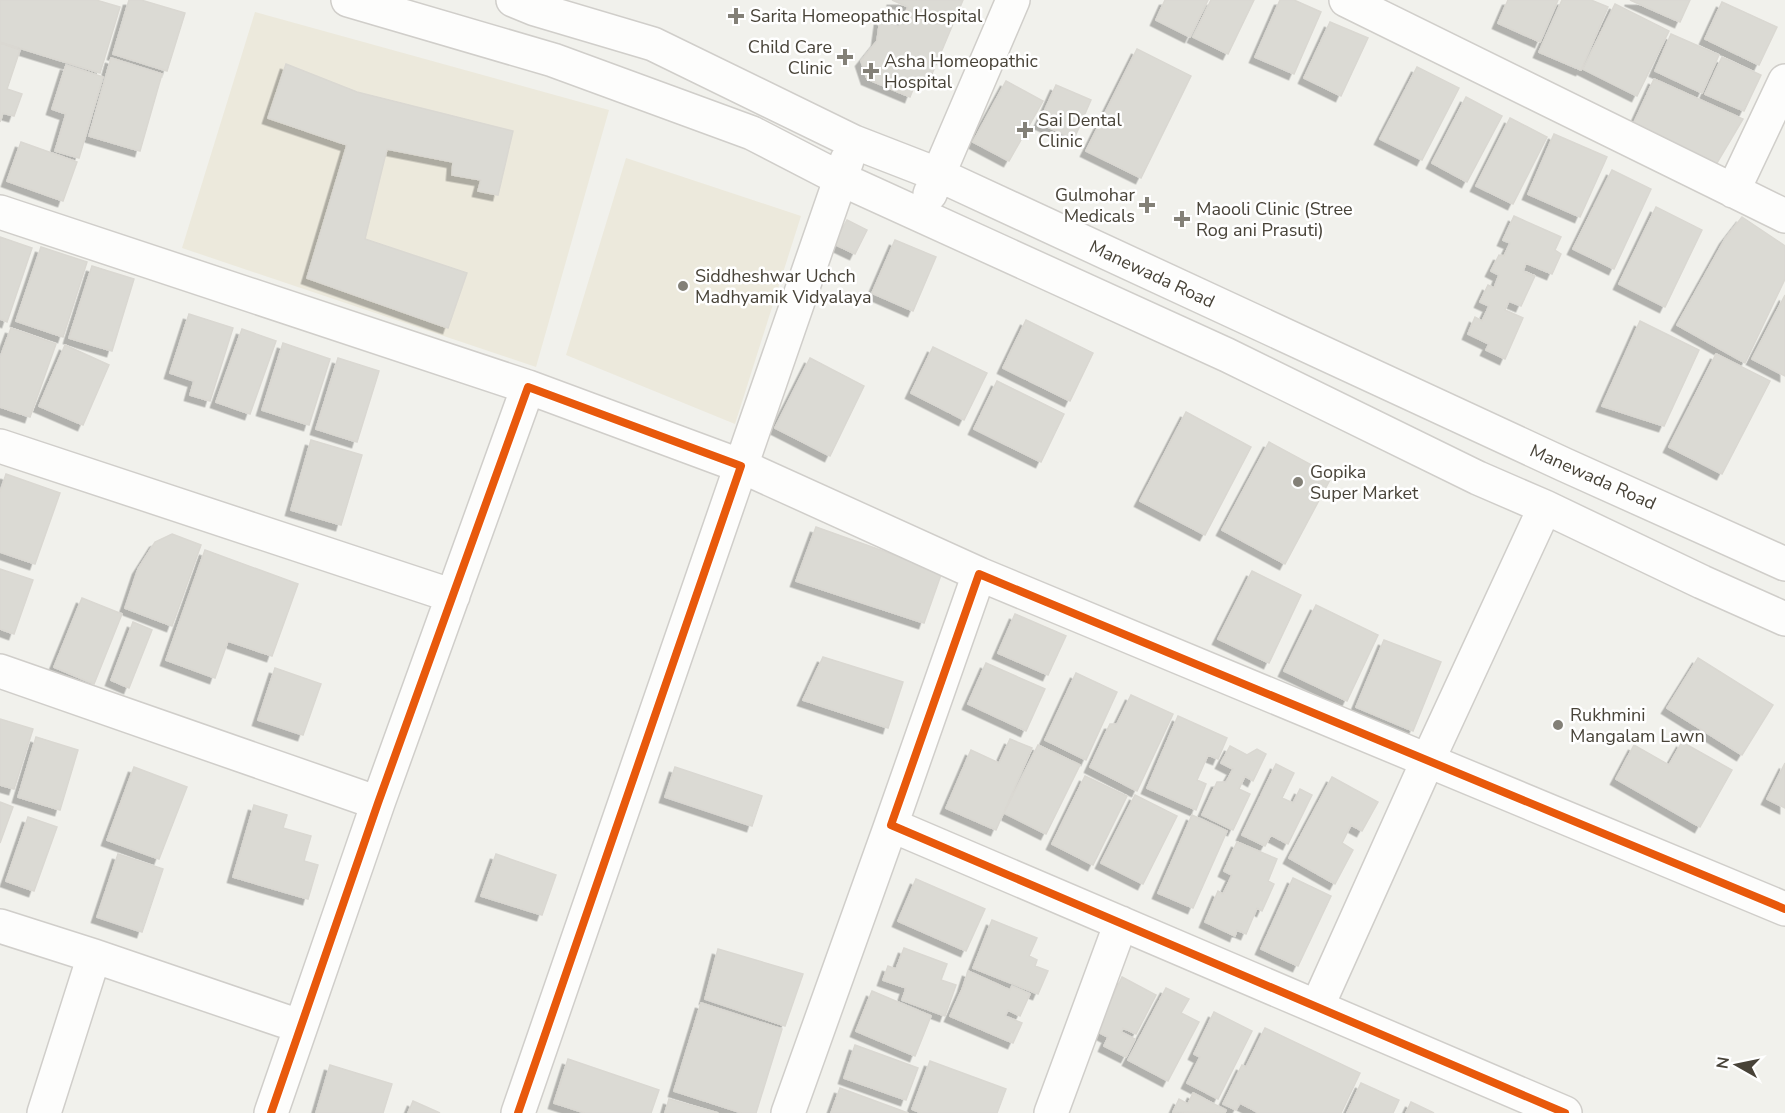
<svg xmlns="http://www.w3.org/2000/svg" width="1785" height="1113" viewBox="0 0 1785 1113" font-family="'Nunito Sans',sans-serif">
  <defs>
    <filter id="shadow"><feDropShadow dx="-5.5" dy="5.5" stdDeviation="0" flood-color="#0004"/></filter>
  </defs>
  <rect width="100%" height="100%" fill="#f1f1ec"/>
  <path fill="#ece9dc" d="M255,12L609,110L536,367L182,248Z
    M626,158L801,216L735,424L566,355Z"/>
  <path fill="#dbdad4" stroke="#dad8d2" stroke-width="1.5" filter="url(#shadow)" d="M0,0H96L120,7L100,73L0,42Z
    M129,0H141L185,13L167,71L113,54Z
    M892,0H963L929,81L918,77L910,97L867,79L861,61L877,41L880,19L899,27L908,7Z
    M1165,0H1208L1190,37L1156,20Z
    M1211,0H1254L1228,54L1193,37Z
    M1280,0H1294L1321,12L1294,74L1255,57Z
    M1508,0H1558L1540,42L1498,23Z
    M1562,0H1591L1608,7L1581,70L1539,52Z
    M1630,0H1690L1680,22Z
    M1722,2L1777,27L1759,65L1705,39Z
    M1615,4L1669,31L1637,96L1583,69Z
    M1330,22L1368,38L1341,96L1304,78Z
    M1671,34L1719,55L1702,93L1655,71Z
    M0,43L20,50L7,89L22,94L14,116L3,113L0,122Z
    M1137,49L1191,76L1141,178L1086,151Z
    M1722,57L1761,75L1744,111L1705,94Z
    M111,58L162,74L140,151L89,136Z
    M286,64L357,92L513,131L498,195L478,191L481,180L452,175L453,162L387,149L365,239L467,273L448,328L307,278L347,145L268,118Z
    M66,65L103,77L79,158L55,151L66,114L52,109Z
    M1417,67L1459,88L1422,160L1380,139Z
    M1654,79L1743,119L1714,168L1632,127Z
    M1006,81L1043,101L1009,161L973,142Z
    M1056,85L1091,100L1074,139L1039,123Z
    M1466,97L1502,116L1467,182L1432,163Z
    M1510,118L1547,137L1513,204L1476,186Z
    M1554,134L1607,157L1580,217L1528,194Z
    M21,142L77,162L63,201L7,181Z
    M1612,170L1651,189L1614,269L1573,249Z
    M1656,207L1702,230L1665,307L1619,284Z
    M1514,216L1561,237L1555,250L1561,254L1552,274L1526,263L1523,271L1535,276L1521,306L1509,301L1505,310L1523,318L1505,359L1486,350L1489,344L1468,334L1475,317L1482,321L1489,306L1480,302L1488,285L1494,288L1499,275L1491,271L1499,255L1504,256L1510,243L1503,240Z
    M1742,217L1785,246V279L1745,363L1677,325L1725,239Z
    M847,220L867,230L855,254L834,244Z
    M0,237L32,248L7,322L0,319Z
    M895,240L936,257L913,311L872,293Z
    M41,247L87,262L63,337L16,321Z
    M92,266L134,279L112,351L69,338Z
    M1785,295V376L1752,359Z
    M189,314L233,328L210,401L190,395L194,381L170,373Z
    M1026,320L1093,353L1070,401L1003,368Z
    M1640,321L1699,350L1664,426L1602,406Z
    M11,328L56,344L30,417L0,407V358Z
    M242,329L276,341L250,414L216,402Z
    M283,343L330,359L309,425L262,410Z
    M65,345L109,365L83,425L39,406Z
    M933,347L987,373L964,420L911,393Z
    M1716,354L1770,381L1722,474L1669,447Z
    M338,358L379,371L357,442L316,429Z
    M810,358L864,386L830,456L775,428Z
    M997,381L1064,414L1041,462L974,429Z
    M1186,412L1251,447L1205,535L1140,501Z
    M311,440L362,455L341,525L291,510Z
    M1269,442L1332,476L1285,564L1222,530Z
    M6,474L60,493L35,564L0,552V492Z
    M816,527L942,572L924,623L796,581Z
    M172,534L201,545L172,626L125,608L138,569L155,542Z
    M205,550L298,584L272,656L228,641L215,678L166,660Z
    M0,569L33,580L14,634L0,629Z
    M1252,571L1301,595L1269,663L1218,639Z
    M82,598L122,614L94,684L54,667Z
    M1316,605L1378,635L1347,701L1284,671Z
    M1015,614L1066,636L1048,675L998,653Z
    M133,622L152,630L129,688L111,680Z
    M1384,640L1441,662L1413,731L1356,707Z
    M823,657L903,682L888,728L803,700Z
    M1698,658L1773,705L1742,755L1667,708Z
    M986,663L1045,689L1026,731L968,704Z
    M275,668L321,684L303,735L258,720Z
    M1076,673L1117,692L1086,760L1045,740Z
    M1131,695L1173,714L1137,791L1090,767L1110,724H1117Z
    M1178,716L1227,738L1218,759L1208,755L1197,780L1206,784L1196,810L1147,788Z
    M0,719L33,729L14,789L0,785Z
    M36,737L78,750L60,810L18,797Z
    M1010,739L1032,748L996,830L946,808L971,750L999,763Z
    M1682,742L1732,770L1700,827L1616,779L1634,745L1669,765Z
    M1038,745L1080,765L1046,834L1004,813Z
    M1230,746L1247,755L1257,749L1266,754L1253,781L1245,776L1239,789L1250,794L1233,830L1202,815L1217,782H1226L1233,769L1221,763Z
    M1785,763V808L1767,799Z
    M1276,764L1294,773L1282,798L1293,803L1300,789L1312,795L1288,844L1271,835L1265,846L1242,835Z
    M134,767L187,787L159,859L107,840Z
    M675,767L762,796L752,826L665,797Z
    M1085,776L1127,796L1093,865L1052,844Z
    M1332,777L1378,802L1362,831L1351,825L1342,843L1353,850L1335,884L1289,858Z
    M1135,795L1177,816L1143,884L1101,863Z
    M0,802L13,807L0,843Z
    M254,805L287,815L283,828L311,836L304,861L318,865L308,899L233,877Z
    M1192,815L1227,831L1193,908L1158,893Z
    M28,817L57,827L34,891L6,881Z
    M1237,842L1277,859L1268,881L1274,884L1262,911L1257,908L1246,934L1237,930L1235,936L1205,922L1218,891L1223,894L1232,875L1224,871Z
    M118,854L163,869L142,932L97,917Z
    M496,854L556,875L542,915L481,896Z
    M1293,878L1331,896L1298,966L1261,949Z
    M916,879L985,909L966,951L898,921Z
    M992,920L1037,938L1029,956L1037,960L1035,966L1048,971L1038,994L973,968Z
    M904,948L947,964L941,980L956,985L945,1016L902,1000L906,988L883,980L888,966L896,969Z
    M718,949L803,974L785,1026L705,999Z
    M968,971L1010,990L1012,986L1030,994L1020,1016L1008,1010L1005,1016L1022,1023L1013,1043L950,1016L963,987Z
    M1122,977L1156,995L1136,1034L1123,1028L1121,1032L1135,1039L1126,1057L1104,1046L1108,1037L1096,1031Z
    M1166,988L1189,999L1181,1013L1199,1022L1168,1081L1128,1060Z
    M872,991L931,1016L915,1056L856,1031Z
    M701,1003L782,1029L756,1113H742L674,1091Z
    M1214,1012L1252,1031L1218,1099L1187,1083L1200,1057L1194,1054Z
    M1265,1028L1360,1073L1341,1113H1259L1240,1103L1236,1110L1223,1104L1242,1065L1246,1067Z
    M855,1045L918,1068L906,1100L844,1078Z
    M568,1059L659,1090L651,1113H585L554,1103Z
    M930,1061L1006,1089L997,1113H921L912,1109Z
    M330,1065L392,1084L383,1113H316Z
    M1361,1083L1399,1100L1393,1113H1347Z
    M840,1088L908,1113H831Z
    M1193,1093L1226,1110L1225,1113L1173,1112L1179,1099L1188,1104Z
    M669,1099L718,1113H665Z
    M413,1101L440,1113H408Z
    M1411,1102L1434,1113H1406Z"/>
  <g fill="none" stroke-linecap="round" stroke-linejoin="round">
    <g stroke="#d0ceca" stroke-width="36">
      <path id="minor" d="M348,0L553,60L752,133L841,179L1227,355L1478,478L1545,507L1702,582L1785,619
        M513,0L535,9L653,44L854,142L939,175L1565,465L1785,564
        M1346,0L1785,216
        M847,160L741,466L979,574
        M1733,191L1785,81
        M930,194L1013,0
        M0,212L528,387
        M0,446L453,596
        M0,671L378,803
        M0,926L94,956L299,1026
        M1317,1007L1428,760L1545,507
        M44,1113L94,956
        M271,1113L378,803L528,387L741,466L518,1113
        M788,1113L891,825
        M1051,1113L1121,923
        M1565,1113L891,825L979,574L1785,909"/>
    </g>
    <use href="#minor" stroke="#fdfdfc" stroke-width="33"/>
    <g stroke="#fff" stroke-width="11">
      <path id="cycleway" d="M271,1113L378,803L528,387L741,466L518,1113
        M1565,1113L891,825L979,574L1785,909"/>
    </g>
    <use href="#cycleway" stroke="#e8590c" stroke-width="8"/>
  </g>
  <g fill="#838077" stroke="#fff" stroke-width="2">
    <path d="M733 7h6v6h6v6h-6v6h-6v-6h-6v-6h6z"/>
    <path d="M842 48h6v6h6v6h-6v6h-6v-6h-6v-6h6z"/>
    <path d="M868 62h6v6h6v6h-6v6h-6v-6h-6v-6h6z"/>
    <path d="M1022 121h6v6h6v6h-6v6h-6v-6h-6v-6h6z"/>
    <path d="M1144 196h6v6h6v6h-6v6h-6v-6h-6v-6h6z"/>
    <path d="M1179 210h6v6h6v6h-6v6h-6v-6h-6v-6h6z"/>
    <circle cx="683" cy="286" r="6"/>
    <circle cx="1298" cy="482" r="6"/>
    <circle cx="1558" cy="725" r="6"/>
  </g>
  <g text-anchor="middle" stroke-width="5" stroke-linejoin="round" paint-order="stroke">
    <g font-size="18" fill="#484338" stroke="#fff" text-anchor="start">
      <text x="750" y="22">Sarita Homeopathic Hospital</text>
      <text x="832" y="53" text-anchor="end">Child Care<tspan x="832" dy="21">Clinic</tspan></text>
      <text x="884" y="67">Asha Homeopathic<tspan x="884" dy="21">Hospital</tspan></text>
      <text x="1038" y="126">Sai Dental<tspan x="1038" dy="21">Clinic</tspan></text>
      <text x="1135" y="201" text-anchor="end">Gulmohar<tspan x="1135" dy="21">Medicals</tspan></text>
      <text x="1196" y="215">Maooli Clinic (Stree<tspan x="1196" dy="21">Rog ani Prasuti)</tspan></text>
      <text x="695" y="282">Siddheshwar Uchch<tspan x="695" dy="21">Madhyamik Vidyalaya</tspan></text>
      <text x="1310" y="478">Gopika<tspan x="1310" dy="21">Super Market</tspan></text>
      <text x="1570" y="721">Rukhmini<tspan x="1570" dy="21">Mangalam Lawn</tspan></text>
    </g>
    <g font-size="18" fill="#484338" stroke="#fff">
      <text transform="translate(1152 274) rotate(25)" y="6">Manewada Road</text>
      <text transform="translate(1593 477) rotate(24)" y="6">Manewada Road</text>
    </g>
  </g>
  <g transform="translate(1737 1065) rotate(279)" stroke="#ffffff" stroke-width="4.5" paint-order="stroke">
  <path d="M0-4.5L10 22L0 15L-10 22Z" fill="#484338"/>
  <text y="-9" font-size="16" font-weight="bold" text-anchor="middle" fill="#484338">N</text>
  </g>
</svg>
